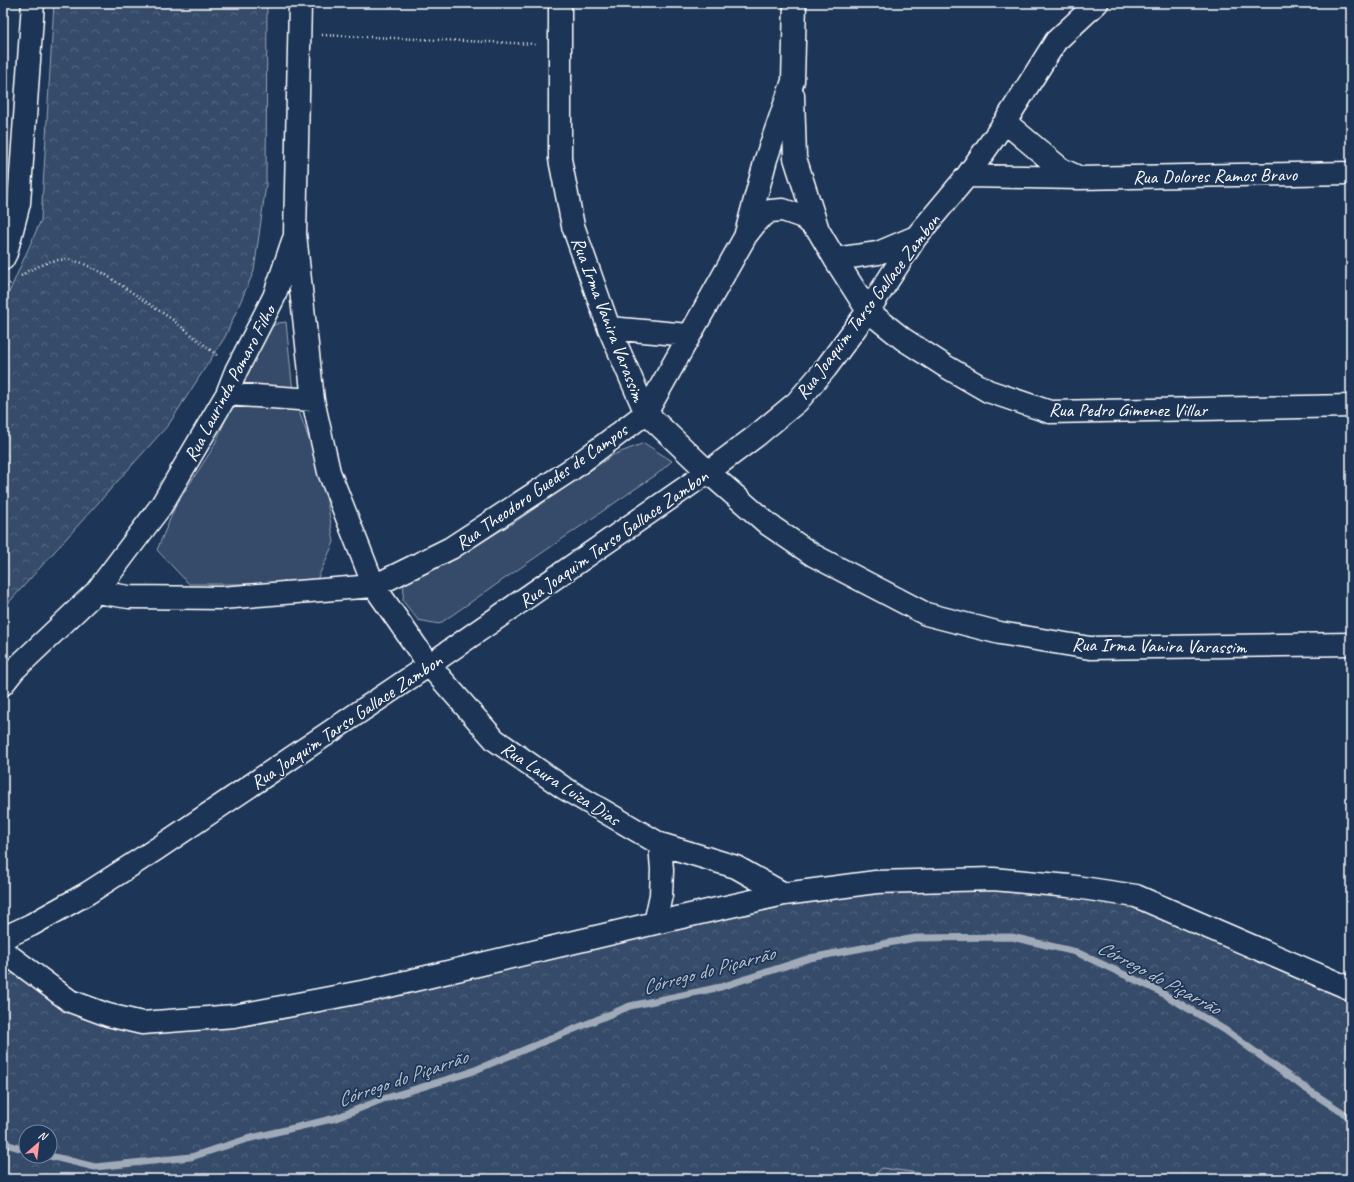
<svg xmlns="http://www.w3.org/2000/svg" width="1354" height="1182" viewBox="0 0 1354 1182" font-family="Caveat,sans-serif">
  <defs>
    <pattern id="forest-crowns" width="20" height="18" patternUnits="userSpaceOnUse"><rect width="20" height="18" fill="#364b69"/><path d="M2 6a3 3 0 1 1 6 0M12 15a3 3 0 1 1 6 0" fill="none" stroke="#546680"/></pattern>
  </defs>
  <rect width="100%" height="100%" fill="#1d3557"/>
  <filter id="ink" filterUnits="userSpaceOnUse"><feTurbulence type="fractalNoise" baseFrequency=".025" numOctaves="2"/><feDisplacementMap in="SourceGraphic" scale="8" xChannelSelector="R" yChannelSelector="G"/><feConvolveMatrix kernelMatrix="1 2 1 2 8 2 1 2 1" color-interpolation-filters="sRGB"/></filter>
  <g filter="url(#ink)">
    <path fill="#364b69" stroke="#9aa5b4" d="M286,322L292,383L297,406L323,478L334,542L315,584H189L157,550L176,505L213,448L226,419L240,392L244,377L269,328L278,323Z
      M644,443L672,461L656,475L629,493L439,624L418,620L403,601L404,582L442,565L515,522L613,455Z
      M882,1168L963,1179H870Z"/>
    <path fill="url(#forest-crowns)" stroke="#9aa5b4" fill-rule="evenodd" d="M54,3H267L266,185L254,271L225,337L169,424L3,609V306L41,220Z
      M876,882L1136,896L1351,989V1179H963L882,1168L870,1179H3V977L28,969L142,1023ZM26,1132H50V1156H26Z"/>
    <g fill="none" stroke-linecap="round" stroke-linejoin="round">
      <path stroke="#a0aab8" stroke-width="7" d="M3,1141L9,1145L26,1150
        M50,1156L95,1167L191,1157L247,1139L336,1118L383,1099L468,1073L630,1006L721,987L810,958L915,938L1012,937L1076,952L1155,989L1225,1030L1302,1086L1351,1118"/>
      <g stroke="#fff" stroke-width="25">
        <path id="minor" d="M300,3L295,234L313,400L329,472L374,586L429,665L495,740L564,788L660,844L736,867L784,894
          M560,3V159L573,226L609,328L646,413L708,472L769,525L813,555L926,614L1000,633L1090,648L1351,644
          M793,95L795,158L818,230L835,259L868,311L903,339L945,366L988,391L1050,412L1351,406
          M1005,122L1061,169L1078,177
          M967,176L1079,178L1351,173
          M747,234L758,220L770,211L783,210L803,217L818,230
          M3,259L6,253L19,203L33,3
          M835,259L878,253L916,237
          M609,328L689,335
          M227,394L313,400
          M96,592L129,597L221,598L374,586L451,548L572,469L646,413L745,237L766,159L793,81L795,3
          M3,684L14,670L96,592L161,506L227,394L236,371L274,297L293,241
          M655,923L661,895L662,870L660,844
          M3,938L31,925L88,893L158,848L429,665L708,472L756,436L797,402L826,368L868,311L916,237L967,176L1005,122L1056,41L1097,3
          M3,951L70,1001L108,1015L142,1023L234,1016L372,990L655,923L784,894L876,882L993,879L1069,886L1136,896L1351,989"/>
      </g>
      <path stroke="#fff" stroke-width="2.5" stroke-dasharray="1 3" stroke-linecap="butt" d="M322,35L537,44
        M21,276L28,271L51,261L67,259L82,263L103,273L173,320L218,356
        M3,289L12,282"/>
      <use href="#minor" stroke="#1d3557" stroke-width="22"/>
    </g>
  </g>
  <g text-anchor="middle" stroke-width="3.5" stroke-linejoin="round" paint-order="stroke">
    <g font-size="19" fill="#fff" stroke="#1d3557">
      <text transform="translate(1215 175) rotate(-1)" y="7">Rua Dolores Ramos Bravo</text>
      <text transform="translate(867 306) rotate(-53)" y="7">Rua Joaquim Tarso Gallace Zambon</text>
      <text transform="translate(609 319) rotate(69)" y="7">Rua Irma Vanira Varassim</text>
      <text transform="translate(229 383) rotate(-62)" y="7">Rua Laurinda Pomaro Filho</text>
      <text x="1128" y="416">Rua Pedro Gimenez Villar</text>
      <text transform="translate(541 486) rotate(-35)" y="7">Rua Theodoro Guedes de Campos</text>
      <text transform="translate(613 538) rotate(-35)" y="7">Rua Joaquim Tarso Gallace Zambon</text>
      <text transform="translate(1159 645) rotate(1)" y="7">Rua Irma Vanira Varassim</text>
      <text transform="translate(346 721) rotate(-34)" y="7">Rua Joaquim Tarso Gallace Zambon</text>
      <text transform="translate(561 783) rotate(33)" y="7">Rua Laura Luiza Dias</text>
    </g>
    <g font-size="20" font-style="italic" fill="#b8c0ca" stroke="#1d3557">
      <text transform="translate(708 970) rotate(-15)" y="7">Córrego do Piçarrão</text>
      <text transform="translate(1159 977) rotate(28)" y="7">Córrego do Piçarrão</text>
      <text transform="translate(402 1078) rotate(-19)" y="7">Córrego do Piçarrão</text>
    </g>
  </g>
  <rect width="1354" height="1182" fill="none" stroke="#1d3557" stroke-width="16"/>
  <rect x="8" y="8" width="1338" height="1166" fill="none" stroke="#fff" stroke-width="1.5" filter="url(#ink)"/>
  <g transform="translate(38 1144) rotate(28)"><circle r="19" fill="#1d3557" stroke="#77869a"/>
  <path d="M0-3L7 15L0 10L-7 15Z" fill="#ff9aa2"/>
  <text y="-6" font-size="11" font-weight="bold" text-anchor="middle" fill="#ffffff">N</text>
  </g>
</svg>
